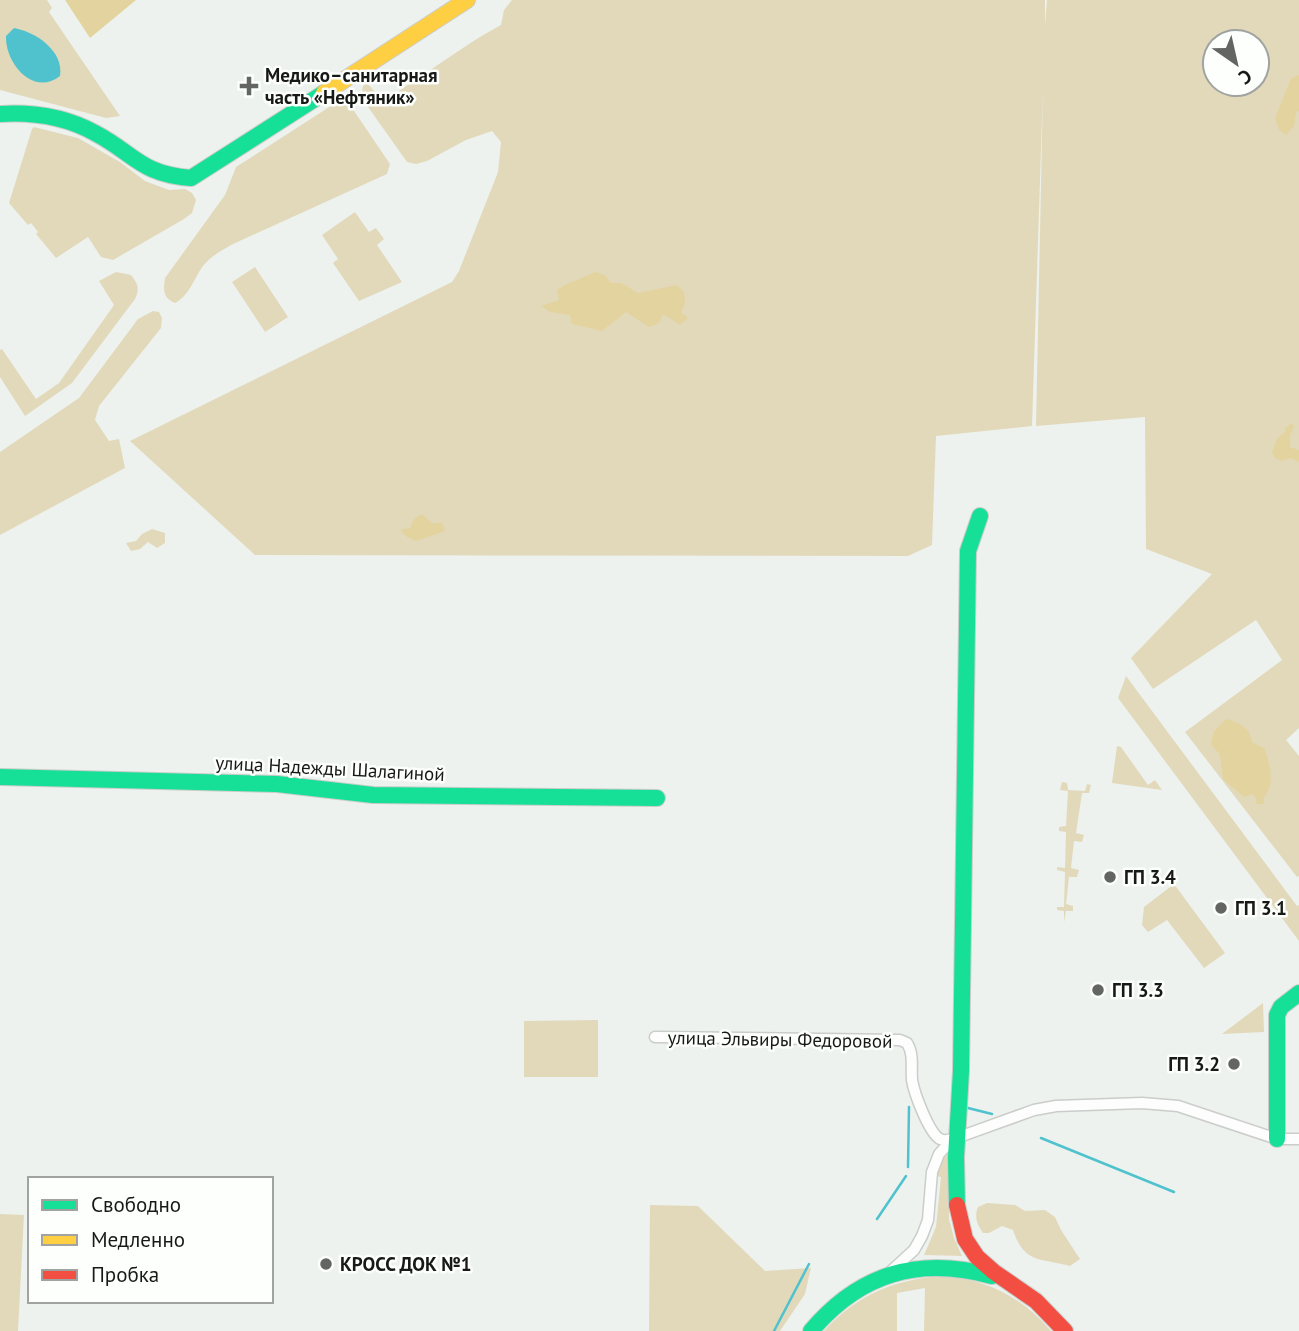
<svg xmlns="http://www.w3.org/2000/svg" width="1299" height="1331" viewBox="0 0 1299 1331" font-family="'PT Sans',sans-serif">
  <rect width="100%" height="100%" fill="#edf2ee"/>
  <path fill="#e2d9bb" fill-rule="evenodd" d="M0,0H47L52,8L49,12L120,116L106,118L0,90Z
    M512,0H1045V25L1047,0H1299V728L1286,740L1299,756V876L1297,877L1185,732L1282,660L1256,620L1153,689L1131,658L1212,574L1146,549L1145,417L1036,426L1043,88L1032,426L936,436L932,545L908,556L255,555L130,441L452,282L459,271L498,172L501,142L492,131L466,140L427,161L416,164L407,162L361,97L363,86L367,83L383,101C423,77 460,47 501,25L504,10ZM1215,42H1257V84H1215Z
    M337,102L350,105L390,164L387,174L231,245C221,251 211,256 203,266C194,278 190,295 175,303C163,298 163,290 165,278L225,195L236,167Z
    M34,127L78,138L120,162L145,181L169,190L185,189L192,193L196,200L192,213L184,219L113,260L101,257L88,237L56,258L36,234L38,232L31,223L28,225L9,203L32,129Z
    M355,212L369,232L376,228L384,239L377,245L402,282L359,301L333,263L338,259L322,235Z
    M255,267L288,317L265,332L232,282Z
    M116,272L131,275C138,284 140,288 135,299L72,383L25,416L0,377V350L2,349L36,399L59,383L114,305L99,281Z
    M153,311L159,312L162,318L161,328L99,406L95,420L109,441L119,439L125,468L0,535V452L79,398L138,319Z
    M152,529L165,533V543L157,548L148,542L140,549L131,551L126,543L136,541L142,534Z
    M1126,676L1297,906L1299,905V941L1118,698Z
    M1117,746L1121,747L1148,785L1155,780L1162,790L1112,783Z
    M1062,782L1067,783L1068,790L1085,791L1087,784L1091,785L1089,793H1082L1076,833L1084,835L1082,842L1074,841L1071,868L1079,870L1077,877H1069L1066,904L1073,906V911H1066L1064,922V911L1057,910V907H1064L1065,872L1057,870V867L1065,868L1066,832L1059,831V827L1066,826L1068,791L1060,790Z
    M1174,884L1225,953L1204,968L1167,920L1148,932L1142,925L1144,907Z
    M1263,1003L1264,1032L1222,1034Z
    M598,1020V1077H524V1021Z
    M949,1153V1219L954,1238L962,1256L924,1255L936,1227L941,1177L935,1176L942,1160Z
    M987,1203L1015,1205L1025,1211L1045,1210L1055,1217L1061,1230L1080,1259L1070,1266C1041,1258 1024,1264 1013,1230L1002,1226L989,1233H983C977,1224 974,1217 978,1207Z
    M650,1205L698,1206L765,1271L811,1268L805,1294L780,1331H649Z
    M0,1214L24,1215L18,1331H0Z
    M945,1276C988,1280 1023,1298 1051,1331H924L925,1288L897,1293V1331H824C856,1295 897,1278 945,1276Z"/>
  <path fill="#e3d39f" d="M65,0H136L90,38Z
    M1299,75V111L1296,113L1294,126L1286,135L1279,130L1275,118L1291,79Z
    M595,272L605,275L611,283H621L638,293L677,285L684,292L685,303L681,312L688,318L680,325L663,314L659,323L649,327L626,312L602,331L572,324L570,315L550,312L541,306L559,300L557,290L565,285Z
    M1292,423L1294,427L1290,435V447L1299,450V462L1291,458L1282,461L1275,458L1272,452L1277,439L1285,432V428Z
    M422,514L432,523H442L445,531L416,541L407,537L400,530L410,528L414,519Z
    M1226,719C1239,722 1250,727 1252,742L1265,749C1269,765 1276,782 1264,797V804H1256L1257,799L1252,794L1244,797L1223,779L1220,755L1211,744L1214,731Z"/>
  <path fill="#4fc2ce" d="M14,28C36,32 64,51 60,76C33,97 5,63 6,36Z"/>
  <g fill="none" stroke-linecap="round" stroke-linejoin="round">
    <path stroke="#4fc2ce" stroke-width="2.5" d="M968,1108L992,1114
      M1041,1138L1174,1192
      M908,1167L909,1107
      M877,1219L906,1176
      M774,1331L809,1264"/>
    <g stroke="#cacdca" stroke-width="13">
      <path id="street" d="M655,1037L900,1040L907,1043C914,1054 911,1067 912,1080C914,1093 929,1133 940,1139C945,1142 951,1139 956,1138
        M890,1272L914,1250L922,1236L928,1220L932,1172L939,1154L947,1145L959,1137L1034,1110L1056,1106L1142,1103L1178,1106L1277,1139H1299"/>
    </g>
    <g stroke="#cacdca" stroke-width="18">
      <path id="fast" d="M0,114C32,112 66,117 95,133C135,154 140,174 191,178L324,93
        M0,777L277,784L373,795L657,798
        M1277,1139V1015L1281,1007L1299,993
        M957,1205L956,1157L961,1071L968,551L980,516
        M811,1331C860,1273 919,1256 992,1276"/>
    </g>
    <g stroke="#cacdca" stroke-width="18">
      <path id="slow" d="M324,93L467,0"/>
    </g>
    <g stroke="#cacdca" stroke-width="18">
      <path id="jam" d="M957,1205L965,1239L977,1257L994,1272L1036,1301L1065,1331"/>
    </g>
    <use href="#street" stroke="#fcfdfc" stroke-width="10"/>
    <use href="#fast" stroke="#16e098" stroke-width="16"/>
    <use href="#slow" stroke="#ffcf43" stroke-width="16"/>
    <use href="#jam" stroke="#f24e42" stroke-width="16"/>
  </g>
  <g fill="#626562" stroke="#fcfffc" stroke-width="2.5">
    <path d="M245.5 75.5h7v7h7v7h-7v7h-7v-7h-7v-7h7z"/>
    <circle cx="1110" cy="877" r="7"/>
    <circle cx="1221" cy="908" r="7"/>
    <circle cx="1098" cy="990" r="7"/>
    <circle cx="1234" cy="1064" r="7"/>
    <circle cx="326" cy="1264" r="7"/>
  </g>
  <g text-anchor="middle" stroke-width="5" stroke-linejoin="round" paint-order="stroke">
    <g font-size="19" font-weight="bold" fill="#171917" stroke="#fcfffc" text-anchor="start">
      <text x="265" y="82">Медико–санитарная<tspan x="265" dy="22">часть «Нефтяник»</tspan></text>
      <text x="1124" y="884">ГП 3.4</text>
      <text x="1235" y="915">ГП 3.1</text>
      <text x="1112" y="997">ГП 3.3</text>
      <text x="1220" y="1071" text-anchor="end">ГП 3.2</text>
      <text x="340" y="1271">КРОСС ДОК №1</text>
    </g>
    <g font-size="19" fill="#171917" stroke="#fcfffc">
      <text transform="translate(330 768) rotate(3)" y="7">улица Надежды Шалагиной</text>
      <text transform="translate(780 1039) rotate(1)" y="7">улица Эльвиры Федоровой</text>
    </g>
  </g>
  <rect x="28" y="1177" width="245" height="126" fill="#fcfffc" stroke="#a0a3a0" stroke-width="2"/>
  <rect x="42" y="1200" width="35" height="10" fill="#16e098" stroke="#a0a3a0" stroke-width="2"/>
  <text x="91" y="1212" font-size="21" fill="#171917">Свободно</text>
  <rect x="42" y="1235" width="35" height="10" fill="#ffcf43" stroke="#a0a3a0" stroke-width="2"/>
  <text x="91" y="1247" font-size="21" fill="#171917">Медленно</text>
  <rect x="42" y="1270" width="35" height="10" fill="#f24e42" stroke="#a0a3a0" stroke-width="2"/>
  <text x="91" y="1282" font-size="21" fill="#171917">Пробка</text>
  <g transform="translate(1236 63) rotate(146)"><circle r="33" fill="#fcfffc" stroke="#a0a3a0" stroke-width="2"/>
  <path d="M0-5L12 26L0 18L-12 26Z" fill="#626562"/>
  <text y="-10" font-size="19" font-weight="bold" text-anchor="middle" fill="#171917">С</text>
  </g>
</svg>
